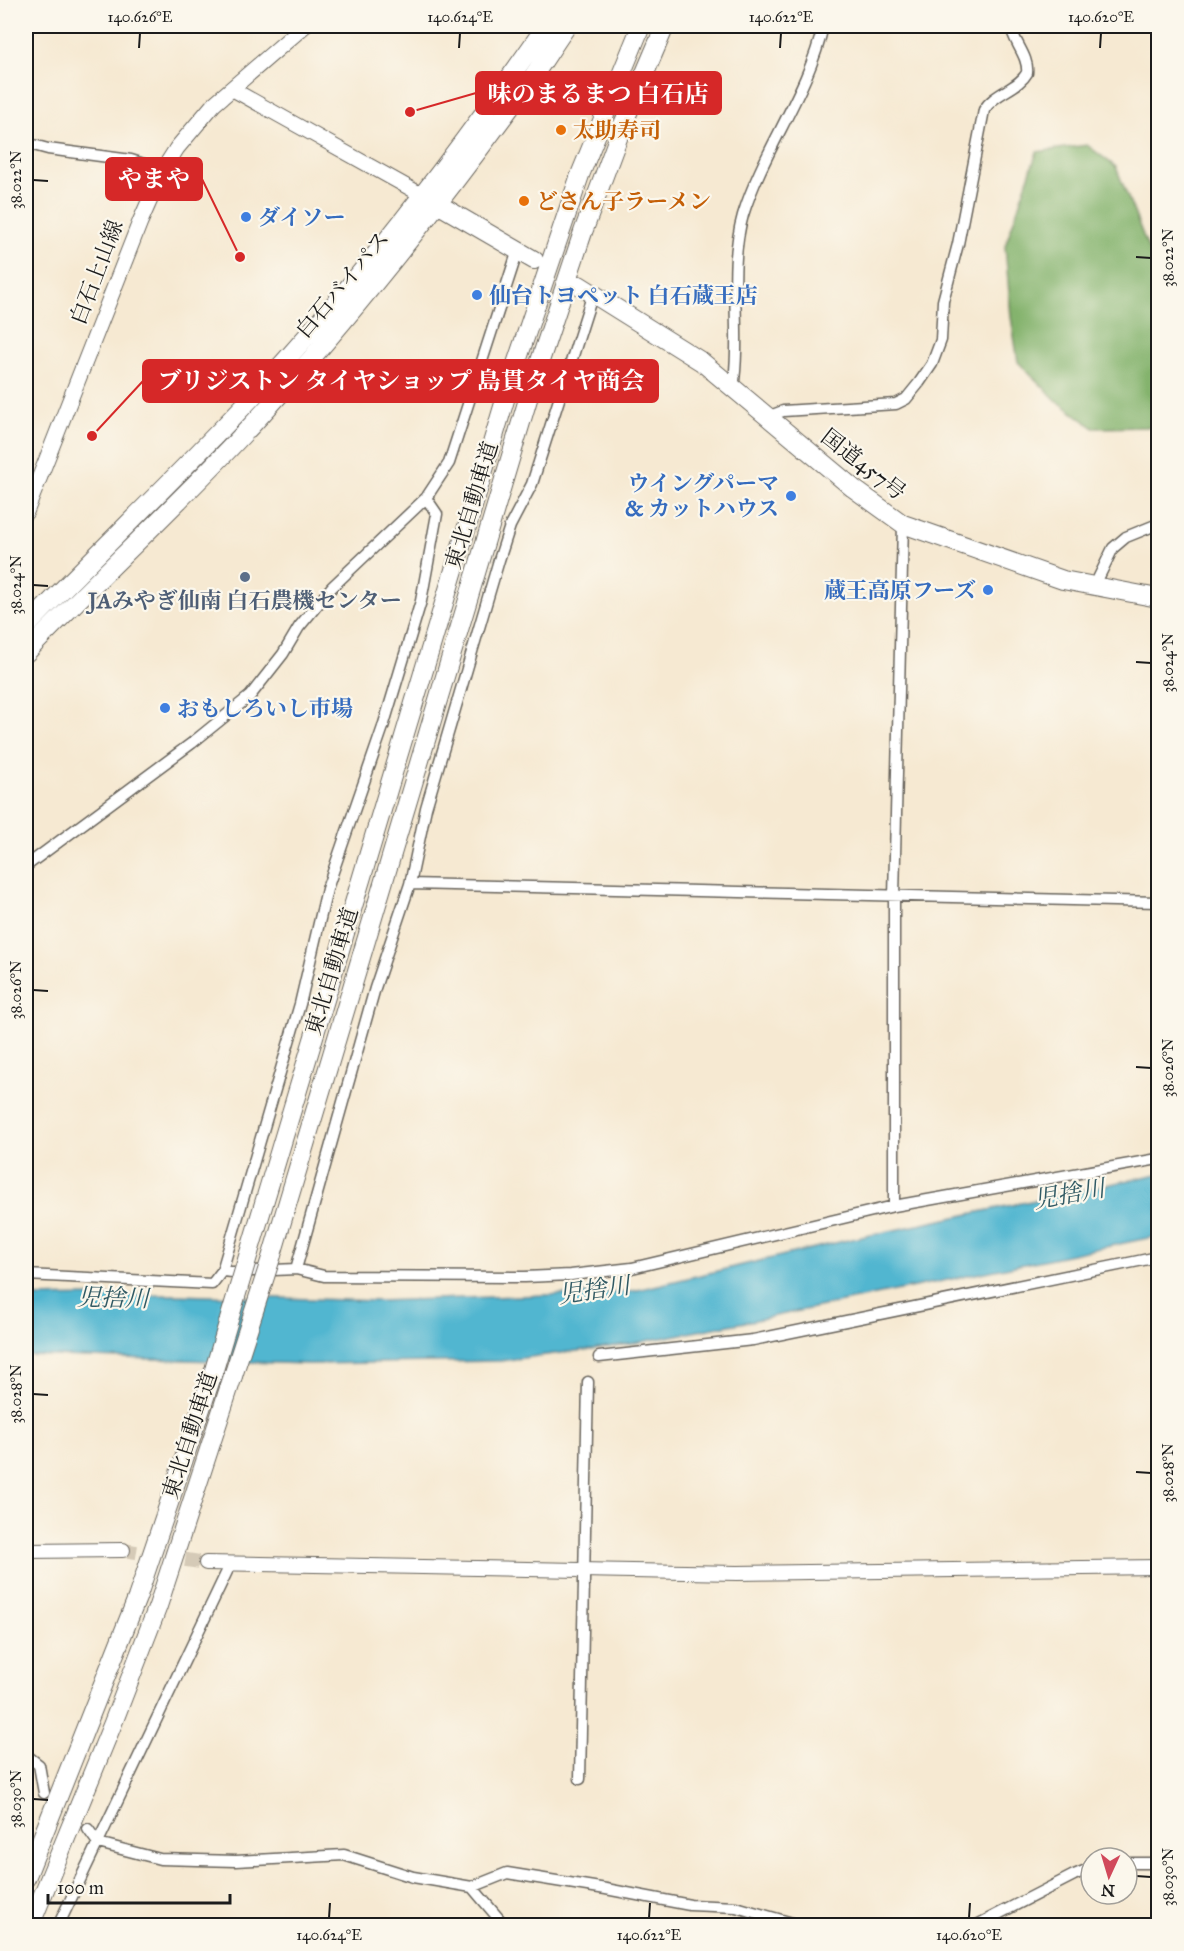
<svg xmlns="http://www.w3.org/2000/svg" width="1184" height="1951" viewBox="0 0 1184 1951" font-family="'IM FELL Great Primer','Noto Serif JP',serif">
  <rect width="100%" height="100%" fill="#fbf7ec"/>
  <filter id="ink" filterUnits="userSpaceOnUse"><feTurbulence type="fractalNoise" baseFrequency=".0167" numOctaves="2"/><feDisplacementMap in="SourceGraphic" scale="12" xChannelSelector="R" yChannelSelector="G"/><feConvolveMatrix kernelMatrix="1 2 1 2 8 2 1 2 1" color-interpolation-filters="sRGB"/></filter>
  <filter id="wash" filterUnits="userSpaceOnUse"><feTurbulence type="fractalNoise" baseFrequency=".008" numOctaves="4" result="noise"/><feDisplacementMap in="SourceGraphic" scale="24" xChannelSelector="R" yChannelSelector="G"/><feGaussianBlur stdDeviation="1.35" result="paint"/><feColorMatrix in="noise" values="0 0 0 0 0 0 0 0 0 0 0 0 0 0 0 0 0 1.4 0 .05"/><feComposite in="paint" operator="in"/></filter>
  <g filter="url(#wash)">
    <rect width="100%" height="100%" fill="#f6e9d2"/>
    <path fill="#84b36d" stroke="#506844" stroke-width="1.5" d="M1087,145L1116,167L1158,273V423L1150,427L1094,428L1056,400L1018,362L1011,317L1005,246L1037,152Z"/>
    <path fill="#51b6d0" stroke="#366976" stroke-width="1.5" d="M1158,1174V1236L761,1319L630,1344L500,1361L309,1364L26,1355V1297L175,1295L379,1301L629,1292L852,1239Z"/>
  </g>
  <g filter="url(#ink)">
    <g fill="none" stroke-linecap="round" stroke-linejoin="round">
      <path stroke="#d5cab7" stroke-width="14" stroke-dasharray="14 7" stroke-linecap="butt" d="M123,1550L206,1563"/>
      <g stroke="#68645c" stroke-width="13">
        <path id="street" d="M26,143L48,149L131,160L163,170
          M733,388C742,331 727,271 743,215C763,150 809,91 823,26
          M767,417L783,411L896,404L906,399L919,383L932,364L941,340L943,301L958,244L984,110C995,92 1018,89 1027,73C1029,56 1013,42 1011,26
          M1094,587L1113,548L1126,537L1158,524
          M26,866L192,743L250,696L283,654L299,627L332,587L426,498L449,463L518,250
          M410,884L1158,902
          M894,1206V897L903,524
          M296,1269L375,988L410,884L426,808L499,560L510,526L532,484L593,293
          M222,1271L233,1272L296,1269L324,1276L525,1277L571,1275L632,1268L894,1206L1158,1159
          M26,1275L212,1284L222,1271L300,1004L327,889L383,727L421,601L437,514L426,498
          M599,1357L753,1340L1158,1257
          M26,1755L39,1765L44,1793
          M580,1779L588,1382
          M88,1829L98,1843L160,1859L236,1861L344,1855L413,1877L472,1887L507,1873L606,1889L690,1905L736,1907L803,1926
          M1127,1863H1158
          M472,1887L505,1926
          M58,1926L231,1563
          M975,1926L1074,1875L1091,1868"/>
      </g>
      <g stroke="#68645c" stroke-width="16">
        <path id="secondary" d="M232,89L422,195
          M26,1551L123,1550
          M206,1563L737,1573L1158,1567"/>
      </g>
      <g stroke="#68645c" stroke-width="17">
        <path id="primary" d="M26,512L140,222L163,170L177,148L214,104L304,26"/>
      </g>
      <g stroke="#68645c" stroke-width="20">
        <path id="highway" d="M429,199L534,260
          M579,285L702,362L853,488L903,524L1063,580L1158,598
          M26,627C101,549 180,474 254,395C361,280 457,154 546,26
          M26,653C110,566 200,484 280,394C369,295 451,189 529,82C542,64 554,44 567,26
          M249,1253L514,370L580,175L641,26
          M272,1255L534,379L583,232L624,122L665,26
          M26,1878L137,1598L214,1370
          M30,1926L113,1723L158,1606L233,1376"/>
      </g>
      <use href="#street" stroke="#fff" stroke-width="10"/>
      <use href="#secondary" stroke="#fff" stroke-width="14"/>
      <use href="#primary" stroke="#fff" stroke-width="15"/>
      <use href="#highway" stroke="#fff" stroke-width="18"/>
      <g stroke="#68645c" stroke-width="20" stroke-linecap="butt">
        <path id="highway-bridge" d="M214,1370L249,1253
          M233,1376L272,1255"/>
      </g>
      <use href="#highway-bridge" stroke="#fff" stroke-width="18"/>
    </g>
  </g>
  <path fill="none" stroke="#1c1c1c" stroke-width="2" d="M139,48L140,33M459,48L460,33M780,48L781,33M1100,48L1101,33M33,180L48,181M1136,257L1151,258M33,585L48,586M1136,662L1151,663M33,990L48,991M1136,1067L1151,1068M33,1394L48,1395M1136,1472L1151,1473M33,1799L48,1800M1136,1876L1151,1877M329,1918L330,1903M649,1918L650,1903M969,1918L970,1903"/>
  <g fill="#e8710a" stroke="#fbf7ec" stroke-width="2">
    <circle cx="561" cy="130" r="6"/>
    <circle cx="524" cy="201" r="6"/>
  </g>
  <g fill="#3f7fe0" stroke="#fbf7ec" stroke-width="2">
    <circle cx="246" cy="217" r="6"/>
    <circle cx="477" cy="295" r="6"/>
    <circle cx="791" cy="496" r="6"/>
    <circle cx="988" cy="590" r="6"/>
    <circle cx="165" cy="708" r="6"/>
  </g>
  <circle fill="#5c6f8a" stroke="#fbf7ec" stroke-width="2" cx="245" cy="577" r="6"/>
  <g text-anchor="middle" stroke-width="4.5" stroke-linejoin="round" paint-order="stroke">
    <g font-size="22" font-weight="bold" fill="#c56008" stroke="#fbf7ec" text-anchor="start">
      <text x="573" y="138">太助寿司</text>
      <text x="536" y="209">どさん子ラーメン</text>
    </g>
    <g font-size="22" font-weight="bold" fill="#366cbe" stroke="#fbf7ec" text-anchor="start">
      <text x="258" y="225">ダイソー</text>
      <text x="489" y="303">仙台トヨペット 白石蔵王店</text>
      <text x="779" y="491" text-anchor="end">ウイングパーマ<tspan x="779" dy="25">&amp; カットハウス</tspan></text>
      <text x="976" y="598" text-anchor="end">蔵王高原フーズ</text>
      <text x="177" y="716">おもしろいし市場</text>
    </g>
    <g font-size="22" fill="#1c1c1c" stroke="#fbf7ec">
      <text transform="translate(96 272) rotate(-69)" y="8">白石上山線</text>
      <text transform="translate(342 284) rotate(-50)" y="8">白石バイパス</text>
      <text transform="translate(864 464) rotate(38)" y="8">国道457号</text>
      <text transform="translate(471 505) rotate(-73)" y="8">東北自動車道</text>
      <text transform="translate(331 971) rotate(-73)" y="8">東北自動車道</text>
      <text transform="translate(189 1435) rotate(-72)" y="8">東北自動車道</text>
    </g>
    <g font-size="22" font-weight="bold" fill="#4e5e75" stroke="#fbf7ec">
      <text x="245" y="608">JAみやぎ仙南 白石農機センター</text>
    </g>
    <g font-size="24" font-style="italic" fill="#315a64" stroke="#fbf7ec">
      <text transform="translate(1069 1194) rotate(-10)" y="8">児捨川</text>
      <text transform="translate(594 1290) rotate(-8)" y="8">児捨川</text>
      <text transform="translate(113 1298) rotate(1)" y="8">児捨川</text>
    </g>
  </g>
  <path fill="none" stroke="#d62828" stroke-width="2" d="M410 112L476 93M240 257L202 179M92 436L143 381"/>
  <g fill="#d62828" stroke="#fbf7ec" stroke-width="2">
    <circle cx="410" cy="112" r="6"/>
    <circle cx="240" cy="257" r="6"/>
    <circle cx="92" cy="436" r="6"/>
  </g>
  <g fill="#d62828" stroke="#d62828" stroke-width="2">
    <rect x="476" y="72" width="245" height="42" rx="6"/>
    <rect x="106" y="158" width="96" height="42" rx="6"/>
    <rect x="143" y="360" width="515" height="42" rx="6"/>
  </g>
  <g font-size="24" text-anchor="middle" font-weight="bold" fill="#fff">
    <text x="598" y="102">味のまるまつ 白石店</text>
    <text x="154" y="187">やまや</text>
    <text x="401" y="389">ブリジストン タイヤショップ 島貫タイヤ商会</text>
  </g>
  <rect width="1184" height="1951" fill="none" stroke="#fbf7ec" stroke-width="66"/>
  <g transform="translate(1109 1876) rotate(184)"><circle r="28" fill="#fbf7ec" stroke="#a29f99" stroke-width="1.5"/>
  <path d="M0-4.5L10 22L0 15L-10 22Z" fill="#d1495b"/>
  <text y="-9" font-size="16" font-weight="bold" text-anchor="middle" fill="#1c1c1c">N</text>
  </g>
  <path d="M48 1894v9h182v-9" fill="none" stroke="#1c1c1c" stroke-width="3"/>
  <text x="57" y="1894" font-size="18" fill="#1c1c1c" stroke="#fbf7ec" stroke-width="4.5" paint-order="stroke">100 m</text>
  <rect x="33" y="33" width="1118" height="1885" fill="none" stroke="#1c1c1c" stroke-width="2"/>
  <g font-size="15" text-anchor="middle" fill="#1c1c1c">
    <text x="140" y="22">140.626°E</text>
    <text x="460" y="22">140.624°E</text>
    <text x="781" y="22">140.622°E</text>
    <text x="1101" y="22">140.620°E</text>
    <text transform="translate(16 180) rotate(-90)" y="5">38.022°N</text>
    <text transform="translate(1168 258) rotate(-90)" y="5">38.022°N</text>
    <text transform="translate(16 585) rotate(-90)" y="5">38.024°N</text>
    <text transform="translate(1168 663) rotate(-90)" y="5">38.024°N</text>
    <text transform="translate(16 990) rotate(-90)" y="5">38.026°N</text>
    <text transform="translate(1168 1068) rotate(-90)" y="5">38.026°N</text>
    <text transform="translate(16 1394) rotate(-90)" y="5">38.028°N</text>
    <text transform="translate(1168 1473) rotate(-90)" y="5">38.028°N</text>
    <text transform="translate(16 1799) rotate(-90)" y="5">38.030°N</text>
    <text transform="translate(1168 1877) rotate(-90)" y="5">38.030°N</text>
    <text x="329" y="1940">140.624°E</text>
    <text x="649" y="1940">140.622°E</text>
    <text x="969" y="1940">140.620°E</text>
  </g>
</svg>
